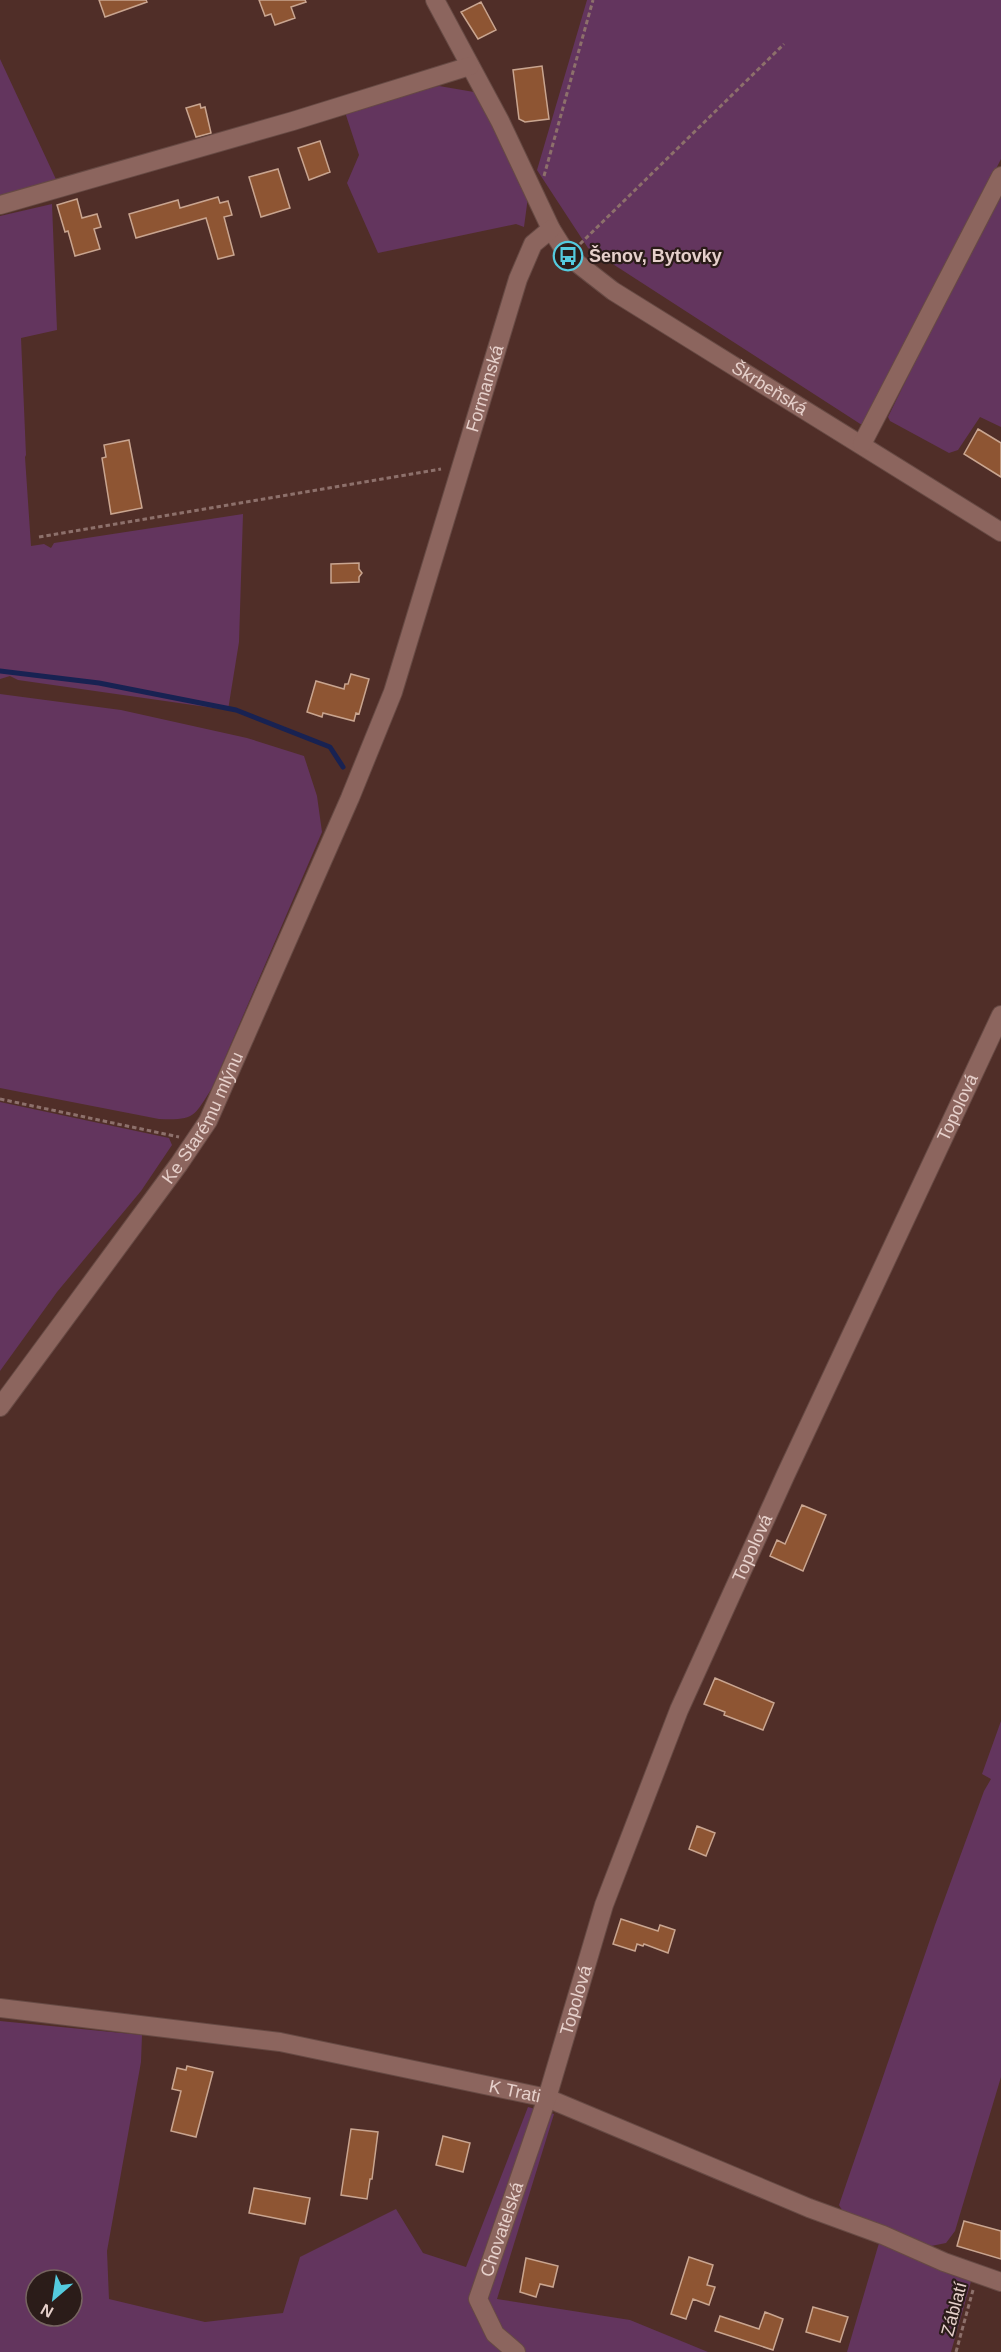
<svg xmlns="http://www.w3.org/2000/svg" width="1001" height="2352" viewBox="0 0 1001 2352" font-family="Helvetica,sans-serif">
  <rect width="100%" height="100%" fill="#502e28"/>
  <path fill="#63355e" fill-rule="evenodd" d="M587,0H1001V159L865,427L588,248L537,170Z
    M0,59L60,188L0,205Z
    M439,86L474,92L499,135L528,197L524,227L516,224L378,253L347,183L359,155L344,109Z
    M1001,186V427L980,417L958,450L949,453L890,421L888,417Z
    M52,204L57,330L21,338L26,455L25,457L31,546L44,544L51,548L54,543L243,514L239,642L228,710L18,680L10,676L0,679V216Z
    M0,694L121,710L247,738L304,756L317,796L322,832L212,1088C193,1118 195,1120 159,1119L0,1088Z
    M0,1102L169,1138L172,1145L141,1191L57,1292L0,1371Z
    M1001,1721V2077L955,2231L946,2243L931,2246L845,2215L839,2205L935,1925L984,1791L991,1779L982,1774Z
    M0,2021L142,2035L141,2062L107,2251L109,2299L205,2322L283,2313L300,2257L396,2209L423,2253L466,2267L528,2107L554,2114L497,2299L630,2320L708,2352H0ZM36,2280H72V2316H36Z
    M879,2243L972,2278L951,2352H847Z"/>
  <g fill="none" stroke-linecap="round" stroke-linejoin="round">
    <path stroke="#182252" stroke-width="5" d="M0,671L99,683L236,710L330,747L343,767"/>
  </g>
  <path fill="#8e5533" stroke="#c9a590" stroke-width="1.5" d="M99,0H146L147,2L105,17Z
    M259,0H305L306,2L291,7L295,18L275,25L271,14L265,16Z
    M481,2L496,30L478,39L461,12Z
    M542,66L549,119L525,122L519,119L513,70Z
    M200,104L201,108L205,107L211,133L196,137L186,108Z
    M320,141L330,172L309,180L298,148Z
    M278,169L290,208L261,217L249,177Z
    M218,197L220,203L228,201L232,215L224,217L234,255L218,259L206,218L136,238L129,214L178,200L180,208Z
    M77,199L82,218L97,214L101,227L94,229L100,249L75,256L68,231L65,232L57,205Z
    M978,429L1001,443V477L964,454Z
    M129,440L142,508L111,514L102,458L106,457L104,445Z
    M359,563V569L362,573L359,577V582L331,583V564Z
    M351,674L369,679L359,714L356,713L354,721L323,713L322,717L307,712L316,681L344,689L345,684H348Z
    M802,1505L826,1515L803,1571L770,1556L777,1540L785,1544Z
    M715,1678L774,1703L763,1730L724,1715L725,1712L704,1704Z
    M697,1826L715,1833L706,1856L689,1849Z
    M621,1919L658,1931L660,1925L675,1930L668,1953L644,1944L643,1946L637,1944L635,1951L613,1944Z
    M187,2066L213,2072L196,2137L171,2131L181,2091L172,2089L177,2068L186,2070Z
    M351,2129L378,2132L372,2179H370L367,2199L341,2195Z
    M443,2136L470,2143L463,2172L436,2165Z
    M254,2188L310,2198L305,2224L249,2213Z
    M964,2221L1001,2231V2259L957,2246Z
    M689,2257L713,2265L707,2285L715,2287L709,2305L693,2299L686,2319L671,2314Z
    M526,2258L558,2266L553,2287L540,2284L536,2297L520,2292Z
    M813,2307L848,2317L840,2342L806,2332Z
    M765,2312L783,2319L773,2350L715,2331L720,2316L759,2329Z"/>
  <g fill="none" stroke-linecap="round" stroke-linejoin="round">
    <g stroke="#674a44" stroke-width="20">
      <g id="minor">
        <path id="s1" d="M435,0L500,121L551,229L568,256L613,291L1001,532"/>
        <path d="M0,205L293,121L470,66"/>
        <path d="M862,444L1001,176"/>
        <path id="s2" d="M0,1407L179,1164L208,1121L350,798L393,692L518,279L533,244L551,229"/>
        <path id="s3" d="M0,2008L280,2042L547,2098L809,2208L883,2235L944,2262L1001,2282"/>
        <path id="s4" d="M516,2352L495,2334L478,2299L547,2098L604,1905L679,1710L786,1474L1001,1015"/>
      </g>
    </g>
    <path stroke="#8d706b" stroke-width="3" stroke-dasharray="4.5 3" stroke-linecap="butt" d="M544,176L593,0
      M580,244L784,44
      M39,537L441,469
      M0,1099L179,1137
      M956,2352L973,2290"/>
    <use href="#minor" stroke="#8c655e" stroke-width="18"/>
  </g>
  <defs>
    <g id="bus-ring" transform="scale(1.5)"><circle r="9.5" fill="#2b1c19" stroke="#54cade" stroke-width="1.5"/><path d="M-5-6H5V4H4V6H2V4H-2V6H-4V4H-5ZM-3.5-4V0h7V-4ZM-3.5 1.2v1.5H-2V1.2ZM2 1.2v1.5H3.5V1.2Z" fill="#54cade"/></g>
  </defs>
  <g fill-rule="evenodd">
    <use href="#bus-ring" x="568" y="256"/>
  </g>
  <g text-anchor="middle" stroke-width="4.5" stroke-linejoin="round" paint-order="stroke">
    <g font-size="18" font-weight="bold" fill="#e6d0cb" stroke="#2b1c19" text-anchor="start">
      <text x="589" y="262">Šenov, Bytovky</text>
    </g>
    <g font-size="18" fill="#e6d0cb" stroke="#2b1c19">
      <text dy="6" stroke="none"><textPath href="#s1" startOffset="530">Škrbeňská</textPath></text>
      <text dy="6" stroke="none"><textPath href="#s2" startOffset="1138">Formanská</textPath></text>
      <text dy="6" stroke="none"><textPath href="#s4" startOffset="1353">Topolová</textPath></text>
      <text dy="6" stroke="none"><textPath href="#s2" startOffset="354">Ke Starému mlýnu</textPath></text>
      <text dy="6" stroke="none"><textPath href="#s4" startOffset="867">Topolová</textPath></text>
      <text dy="6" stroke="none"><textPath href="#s4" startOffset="381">Topolová</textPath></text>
      <text dy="6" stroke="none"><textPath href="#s3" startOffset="522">K Trati</textPath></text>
      <text dy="6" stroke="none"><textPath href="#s4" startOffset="140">Chovatelská</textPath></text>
      <text transform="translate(954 2309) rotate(-75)" y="6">Záblatí</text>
    </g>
  </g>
  <g transform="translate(54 2298) rotate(209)"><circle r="28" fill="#2b1c19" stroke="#766460" stroke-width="1.5"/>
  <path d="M0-4.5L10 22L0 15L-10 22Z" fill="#54cade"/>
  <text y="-9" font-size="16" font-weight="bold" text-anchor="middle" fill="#e6d0cb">N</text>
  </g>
</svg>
